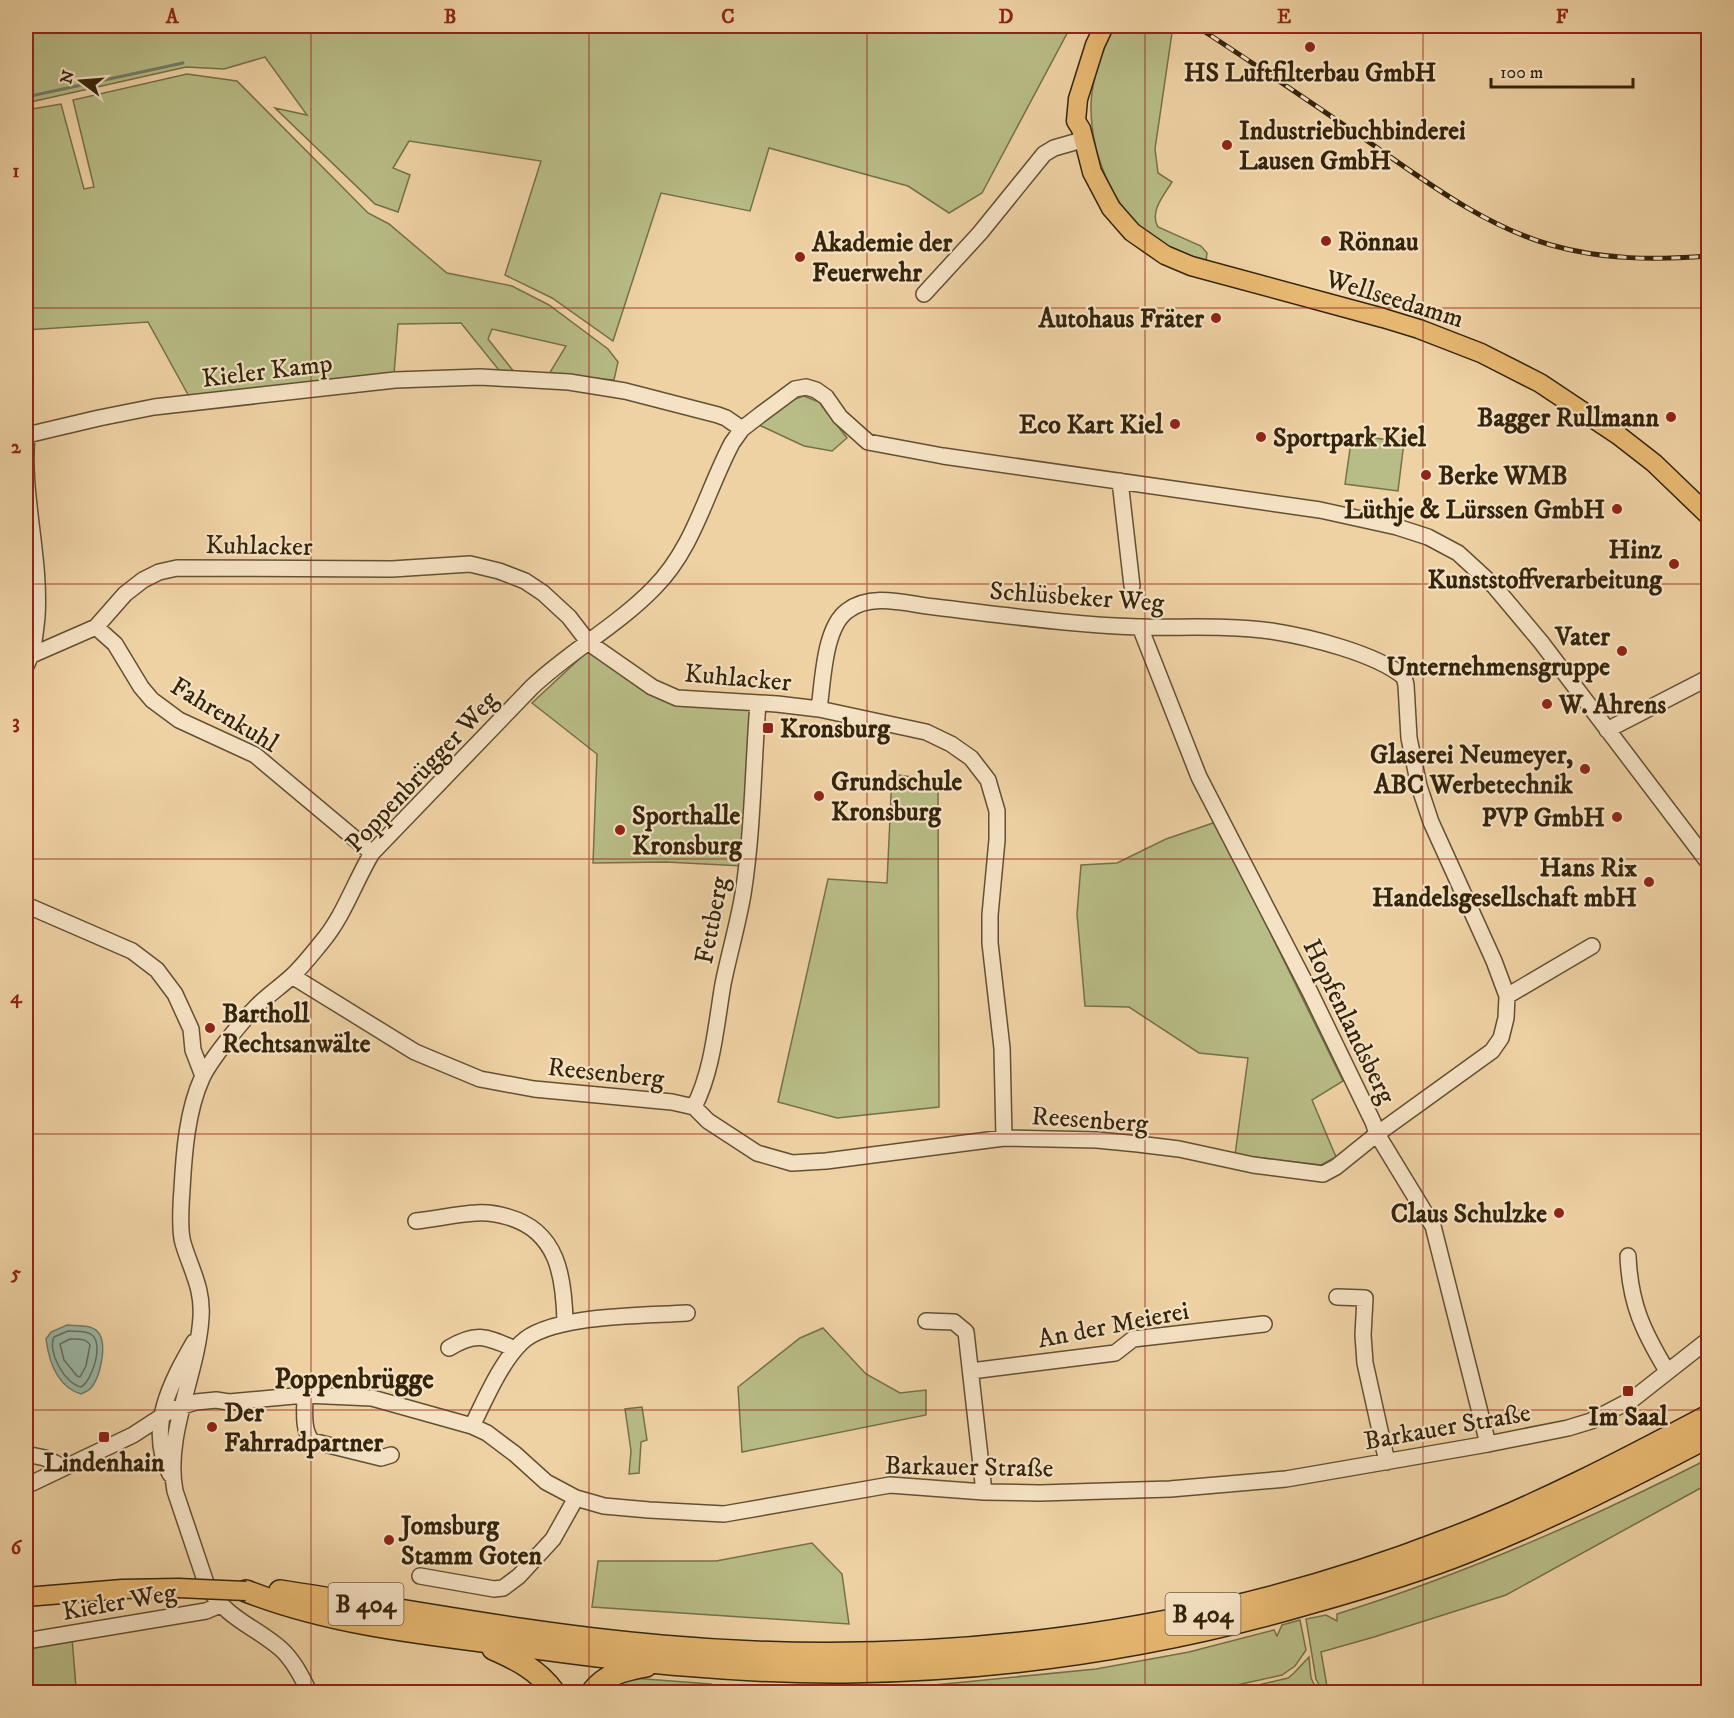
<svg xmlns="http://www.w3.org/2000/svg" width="1734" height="1718" viewBox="0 0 1734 1718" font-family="'IM FELL DW Pica',serif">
  <rect width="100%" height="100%" fill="#efd2a4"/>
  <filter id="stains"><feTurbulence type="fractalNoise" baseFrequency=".00333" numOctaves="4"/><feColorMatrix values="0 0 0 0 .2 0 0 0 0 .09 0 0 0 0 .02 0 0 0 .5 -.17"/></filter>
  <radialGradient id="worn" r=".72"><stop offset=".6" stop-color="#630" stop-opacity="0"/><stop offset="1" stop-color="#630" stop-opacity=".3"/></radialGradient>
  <path fill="#b8bc86" stroke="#767049" stroke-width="1.5" d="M26,26H1071L982,193L949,213L908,186L769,148L750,211L661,193L613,341L552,298L505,275L541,161L409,141L393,168L410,175L398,212L375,204L275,108L307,115L265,57L224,69L186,67L26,103Z
    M1114,26H1173L1155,149L1158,173L1172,182C1164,195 1149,212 1158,227L1201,246L1207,253L1206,262C1193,257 1179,254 1167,248C1118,222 1090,157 1091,104C1092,76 1103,50 1114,26Z
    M187,74L237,81L368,213L389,224L447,273L512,286L549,305L608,349L618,362L614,380L549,374L566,346L492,329L488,339L515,373L502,374L461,323L398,324L394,374L191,400L148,322L26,330V110L61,104L84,189L94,187L73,100Z
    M804,396L819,402L847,438L832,451L804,446L759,425L791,400Z
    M1352,435L1404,442L1398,491L1345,484Z
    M589,650L650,691L753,707L742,866L666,862L593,863L597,754L532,703Z
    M892,774L938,781L939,1107L837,1118L778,1102L828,879L887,883Z
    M1216,822L1343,1081L1312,1100L1336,1157L1321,1165L1235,1155L1248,1058L1199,1053L1129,1007L1085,1006L1077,914L1081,865L1117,863L1166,839Z
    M823,1328L866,1374L900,1393L926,1390V1415L742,1452L738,1387L800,1338Z
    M642,1407L647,1440L641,1442L639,1473L629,1474L631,1451L625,1409Z
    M1708,1459V1484L1506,1595L1374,1637L1321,1652L1328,1692H1323L1316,1679L1306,1619L1326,1615L1337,1621V1614C1466,1574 1588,1520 1708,1459Z
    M812,1543L842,1574L849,1624L592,1607L598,1561H716Z
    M1300,1620L1306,1650L1295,1666L1282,1675L1228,1687L1223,1692H731V1689L903,1688L1096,1669L1189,1652L1274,1630L1277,1636L1282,1625Z
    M72,1638L76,1687H99L100,1692H26V1646Z
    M1309,1657L1311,1678L1318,1692H1228L1288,1678L1294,1673Z
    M632,1678L711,1684L726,1692H603L611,1686Z"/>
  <path fill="#9ab8a8" stroke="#717d6a" stroke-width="1.5" d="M67,1325C77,1326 91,1324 98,1332C108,1344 100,1379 90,1389C87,1392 84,1392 81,1394C58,1387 49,1362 46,1339L51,1332Z"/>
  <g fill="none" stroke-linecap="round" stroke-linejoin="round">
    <path stroke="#676e5a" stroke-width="1.5" d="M68,1331C75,1332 86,1330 92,1335C104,1344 92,1381 81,1387C65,1384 47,1352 54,1337Z
      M70,1339C77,1339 86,1338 90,1345L86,1366L80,1377L77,1376L64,1360L60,1344Z"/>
    <path stroke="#717d6a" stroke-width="3" d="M26,97L183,63"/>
    <g stroke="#635032" stroke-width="18">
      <path id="minor" d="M924,294L980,233L1044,154L1054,148L1082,140
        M1120,481L1132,586
        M96,627L115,644L141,687L152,700L179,720L255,755L372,853
        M1140,627L1199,777L1310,992L1373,1122L1377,1134L1433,1226L1488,1444
        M32,655L96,627L125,594L143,580L159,572L177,568L392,569L470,564L499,571L525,581L543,593L569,617L589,643L652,687L677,698L777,704L819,709L926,732L951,744L971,758L988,780L997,811V840L990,915V943L1002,1048L1004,1138
        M26,666C34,651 35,635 37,617C41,556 21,494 27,435L99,418L154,407L395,380L480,377L569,382L625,391L718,415L726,418L742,429
        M1607,730L1708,678
        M26,905L132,951L157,970L175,994L191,1029L193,1050L203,1076
        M292,976L415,1052L480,1079L534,1089L672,1102L694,1107L708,1121L757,1153L792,1163L826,1161L1004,1138L1097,1140L1138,1144L1179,1149L1253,1165L1323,1174L1336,1167L1377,1134L1492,1051L1501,1038L1506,1018L1507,996L1494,961L1431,822L1419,786L1409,738L1406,685L1404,677C1375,653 1309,637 1271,631C1227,625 1183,628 1139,627C1071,625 1003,615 935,607C907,604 871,592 847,611C824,628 823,681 819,709
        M1507,996L1592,946
        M694,1107C713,1070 716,1025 723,984C729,954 738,924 743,894C753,831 753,766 758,703
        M416,1221C436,1219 456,1214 476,1213C487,1212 498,1214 508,1217C558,1231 564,1277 565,1322
        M1628,1256C1630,1304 1643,1331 1667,1371
        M1337,1297L1365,1298L1363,1335L1365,1363L1387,1462
        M926,1321L954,1322L966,1332L984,1492
        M449,1348C477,1331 487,1337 515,1349
        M971,1371L1115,1353L1133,1339L1264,1324
        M305,1395C305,1410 302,1430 312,1441L381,1458L391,1455
        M472,1426C484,1402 501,1362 521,1343C550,1314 645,1316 687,1313
        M26,1454L45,1458L63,1467
        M170,1474C146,1428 171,1382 194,1342
        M26,1486L133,1435L173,1409L196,1402L216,1400L229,1402L305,1395L372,1398L472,1426L487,1433L515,1454L546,1482L576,1498L604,1506L649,1510L724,1514L890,1485L984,1492L1040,1493L1170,1489L1286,1479L1488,1444L1568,1428L1591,1421L1633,1399L1708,1340
        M420,1576L494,1589L503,1588L519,1576L553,1539L576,1498
        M26,1641L206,1611L220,1605
        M309,1692C302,1677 294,1661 281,1649C253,1625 228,1620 207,1586L175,1491C164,1435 198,1373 201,1317C203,1288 191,1270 183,1243C179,1230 181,1203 182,1189C184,1153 187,1111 202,1078C210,1060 242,1021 257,1006C267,996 280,987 291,977C302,967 312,954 321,943C344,916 354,883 372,853L532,687C570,651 617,626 654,588C694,548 706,492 732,443L742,429L760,415L795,389L806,387L816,390L826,397L840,417L868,442L943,456L1320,510L1397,527L1428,537L1458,553L1494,586L1541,642L1708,862"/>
    </g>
    <g stroke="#34240c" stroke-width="21">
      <path id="major" d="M1104,26L1095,45L1078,99L1076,121L1081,129L1092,172L1111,208L1132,232L1165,255L1191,266L1383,318L1419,329L1481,353L1540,383L1618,435L1654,463L1708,515
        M26,1597L122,1589L178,1588"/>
    </g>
    <g stroke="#34240c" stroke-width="24">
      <path id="highway" d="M246,1591C338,1627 439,1635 536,1648C638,1662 742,1673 846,1672C1003,1670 1159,1647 1310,1603C1363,1588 1417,1572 1469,1551C1551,1518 1630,1478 1708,1437
        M280,1591C406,1610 533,1635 661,1646C927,1670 1197,1637 1447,1540C1537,1506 1623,1461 1708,1416
        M493,1649C518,1660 538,1670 554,1692
        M592,1692C605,1674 625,1670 646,1666"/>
    </g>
    <use href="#minor" stroke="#f5e2c4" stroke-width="15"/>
    <use href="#major" stroke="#e8b972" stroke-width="18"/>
    <use href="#highway" stroke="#e8b972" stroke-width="21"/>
    <g stroke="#34240c" stroke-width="5">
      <path id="rail" d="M1196,26C1253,63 1309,101 1366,140C1424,180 1482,225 1551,245C1603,260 1655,260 1708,256"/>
    </g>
    <use href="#rail" stroke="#f5e2c4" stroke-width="3" stroke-dasharray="9" stroke-linecap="butt"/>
    <g stroke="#34240c" stroke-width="21" stroke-linecap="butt">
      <path id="major-bridge" d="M178,1588L246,1591"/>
    </g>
    <use href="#major-bridge" stroke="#e8b972" stroke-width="18"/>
  </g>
  <path fill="none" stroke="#8f2418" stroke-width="1.5" stroke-opacity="0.55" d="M311,26V1692M589,26V1692M867,26V1692M1145,26V1692M1423,26V1692M26,308H1708M26,584H1708M26,859H1708M26,1134H1708M26,1410H1708"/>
  <g fill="#8f2418" stroke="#f5e2c4" stroke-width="2">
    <circle cx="1310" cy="47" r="6"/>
    <circle cx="1227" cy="145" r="6"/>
    <circle cx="1326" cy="241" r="6"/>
    <circle cx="800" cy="257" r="6"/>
    <circle cx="1216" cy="318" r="6"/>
    <circle cx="1671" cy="417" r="6"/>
    <circle cx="1175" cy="424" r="6"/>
    <circle cx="1261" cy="437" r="6"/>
    <circle cx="1426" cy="475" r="6"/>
    <circle cx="1617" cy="509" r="6"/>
    <circle cx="1674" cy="564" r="6"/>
    <circle cx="1622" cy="651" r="6"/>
    <circle cx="1547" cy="704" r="6"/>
    <rect x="762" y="722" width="12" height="12" rx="3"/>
    <circle cx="1585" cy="769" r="6"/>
    <circle cx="819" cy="796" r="6"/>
    <circle cx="1617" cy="817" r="6"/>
    <circle cx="620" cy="830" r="6"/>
    <circle cx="1649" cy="882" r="6"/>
    <circle cx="210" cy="1028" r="6"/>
    <circle cx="1559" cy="1213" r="6"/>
    <rect x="1622" y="1385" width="12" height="12" rx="3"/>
    <circle cx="212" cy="1427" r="6"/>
    <rect x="98" y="1431" width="12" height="12" rx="3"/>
    <circle cx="389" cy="1540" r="6"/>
  </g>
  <g text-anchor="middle" stroke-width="4.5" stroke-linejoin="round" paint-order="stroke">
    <g fill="#f5e2c4" stroke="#6e5d43" stroke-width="1.5">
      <rect x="328.5" y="1583" width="75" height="42" rx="4.5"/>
      <rect x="1165.5" y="1593" width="75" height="42" rx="4.5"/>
    </g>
    <g font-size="24" font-weight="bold" fill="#34240c">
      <text x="366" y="1612">B 404</text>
      <text x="1203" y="1622">B 404</text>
    </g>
    <g font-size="26" font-weight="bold" fill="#34240c" stroke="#f5e2c4" text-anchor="start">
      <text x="1310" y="81" text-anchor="middle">HS Luftfilterbau GmbH</text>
      <text x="1239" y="139">Industriebuchbinderei<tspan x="1239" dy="30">Lausen GmbH</tspan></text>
      <text x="1338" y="250">Rönnau</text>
      <text x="812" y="251">Akademie der<tspan x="812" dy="30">Feuerwehr</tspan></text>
      <text x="1204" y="327" text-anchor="end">Autohaus Fräter</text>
      <text x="1659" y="426" text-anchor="end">Bagger Rullmann</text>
      <text x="1163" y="433" text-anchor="end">Eco Kart Kiel</text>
      <text x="1273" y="446">Sportpark Kiel</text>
      <text x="1438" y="484">Berke WMB</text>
      <text x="1605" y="518" text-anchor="end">Lüthje &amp; Lürssen GmbH</text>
      <text x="1662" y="558" text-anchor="end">Hinz<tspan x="1662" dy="30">Kunststoffverarbeitung</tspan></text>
      <text x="1610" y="645" text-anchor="end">Vater<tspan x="1610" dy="30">Unternehmensgruppe</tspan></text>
      <text x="1559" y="713">W. Ahrens</text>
      <text x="780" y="737">Kronsburg</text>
      <text x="1573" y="763" text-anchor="end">Glaserei Neumeyer,<tspan x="1573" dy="30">ABC Werbetechnik</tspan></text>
      <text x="831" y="790">Grundschule<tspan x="831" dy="30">Kronsburg</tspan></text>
      <text x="632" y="824">Sporthalle<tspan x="632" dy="30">Kronsburg</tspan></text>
      <text x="1605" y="826" text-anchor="end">PVP GmbH</text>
      <text x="1637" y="876" text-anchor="end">Hans Rix<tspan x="1637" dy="30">Handelsgesellschaft mbH</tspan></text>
      <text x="222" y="1022">Bartholl<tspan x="222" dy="30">Rechtsanwälte</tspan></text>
      <text x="1547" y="1222" text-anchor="end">Claus Schulzke</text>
      <text x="224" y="1421">Der<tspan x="224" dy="30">Fahrradpartner</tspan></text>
      <text x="1628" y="1425" text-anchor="middle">Im Saal</text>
      <text x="104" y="1471" text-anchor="middle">Lindenhain</text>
      <text x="401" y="1534">Jomsburg<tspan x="401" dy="30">Stamm Goten</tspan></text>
    </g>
    <g font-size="26" fill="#34240c" stroke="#f5e2c4">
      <text transform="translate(1395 298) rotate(17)" y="9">Wellseedamm</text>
      <text transform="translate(267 370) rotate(-7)" y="9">Kieler Kamp</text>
      <text transform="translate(259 545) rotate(1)" y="9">Kuhlacker</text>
      <text transform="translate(1077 596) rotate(4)" y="9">Schlüsbeker Weg</text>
      <text transform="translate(738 677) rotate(5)" y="9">Kuhlacker</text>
      <text transform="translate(225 714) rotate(31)" y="9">Fahrenkuhl</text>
      <text transform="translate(421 771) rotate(-47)" y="9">Poppenbrügger Weg</text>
      <text transform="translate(711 920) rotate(-79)" y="9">Fettberg</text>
      <text transform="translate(1350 1021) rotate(64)" y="9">Hopfenlandsberg</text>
      <text transform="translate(606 1072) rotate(6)" y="9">Reesenberg</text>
      <text transform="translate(1090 1119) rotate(4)" y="9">Reesenberg</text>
      <text transform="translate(1113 1324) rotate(-11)" y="9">An der Meierei</text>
      <text transform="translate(1447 1426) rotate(-10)" y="9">Barkauer Straße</text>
      <text transform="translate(969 1466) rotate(1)" y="9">Barkauer Straße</text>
      <text transform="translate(119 1601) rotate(-10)" y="9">Kieler Weg</text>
    </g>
    <g font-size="28" font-weight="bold" fill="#34240c" stroke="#f5e2c4">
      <text x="354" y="1388">Poppenbrügge</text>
    </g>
  </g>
  <rect width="1734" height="1718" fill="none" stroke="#efd2a4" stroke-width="66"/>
  <g transform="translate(81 81) rotate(286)" stroke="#f5e2c4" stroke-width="4.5" paint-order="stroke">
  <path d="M0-4.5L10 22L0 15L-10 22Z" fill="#34240c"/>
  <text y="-9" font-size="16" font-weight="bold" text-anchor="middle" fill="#34240c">N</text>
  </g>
  <path d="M1491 78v9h142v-9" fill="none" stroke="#34240c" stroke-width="3"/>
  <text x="1500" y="78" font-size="18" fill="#34240c" stroke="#f5e2c4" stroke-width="4.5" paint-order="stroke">100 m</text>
  <rect x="33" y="33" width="1668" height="1652" fill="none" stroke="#8f2418" stroke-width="2"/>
  <g font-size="20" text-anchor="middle" font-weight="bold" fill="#8f2418">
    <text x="172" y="23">A</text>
    <text x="450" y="23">B</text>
    <text x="728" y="23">C</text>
    <text x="1006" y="23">D</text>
    <text x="1284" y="23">E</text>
    <text x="1562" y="23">F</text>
    <text x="16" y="177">1</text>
    <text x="16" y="453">2</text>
    <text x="16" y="728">3</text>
    <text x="16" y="1003">4</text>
    <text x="16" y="1279">5</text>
    <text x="16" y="1554">6</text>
  </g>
  <rect width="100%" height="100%" filter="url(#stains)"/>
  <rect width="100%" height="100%" fill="url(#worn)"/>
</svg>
